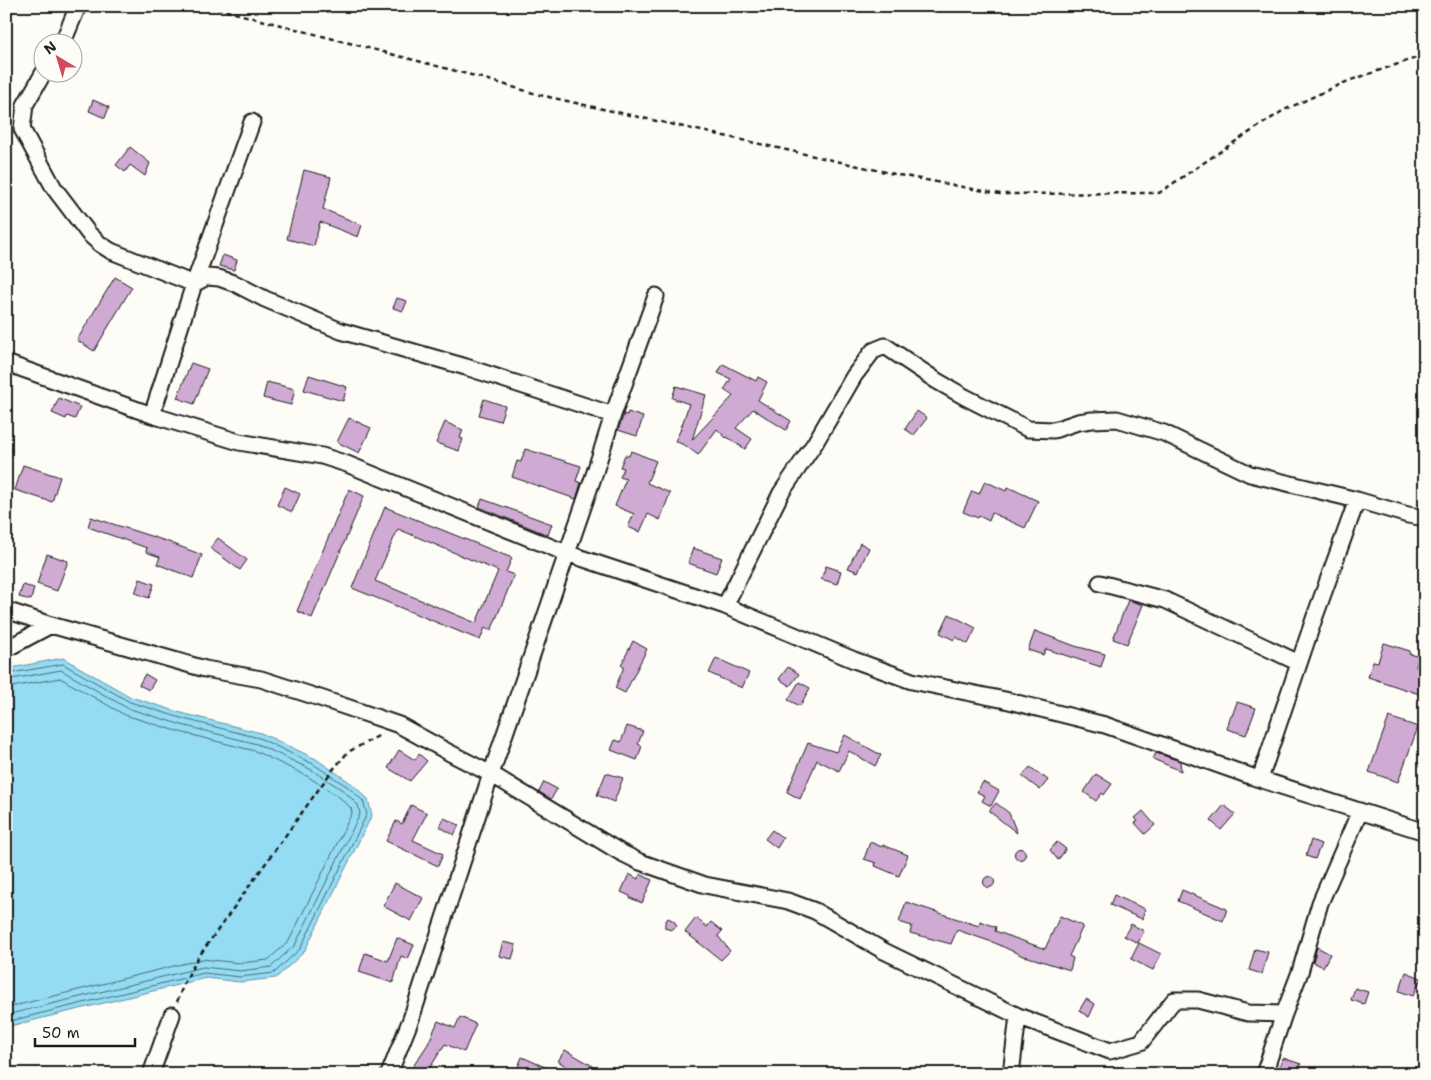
<svg xmlns="http://www.w3.org/2000/svg" width="1431" height="1080" viewBox="0 0 1431 1080" font-family="'Shantell Sans',sans-serif">
  <rect width="100%" height="100%" fill="#fdfcf7"/>
  <filter id="ink" filterUnits="userSpaceOnUse"><feTurbulence type="fractalNoise" baseFrequency=".02" numOctaves="2"/><feDisplacementMap in="SourceGraphic" scale="10" xChannelSelector="R" yChannelSelector="G"/><feConvolveMatrix kernelMatrix="1 2 1 2 8 2 1 2 1" color-interpolation-filters="sRGB"/></filter>
  <g filter="url(#ink)">
    <path fill="#93dcf4" stroke="#638f9e" d="M63,658L131,697L185,714L261,733L316,759L351,783L368,799L372,815L304,952L276,978L240,982L206,978L6,1027V669Z"/>
    <g fill="none" stroke-linecap="round" stroke-linejoin="round">
      <path stroke="#4c6972" stroke-width="1" d="M6,674L63,664L130,702L184,719L259,738L313,764L348,787L363,801L367,814L300,949L274,973L240,977L204,973L6,1022
        M6,680L61,670L127,708L182,725L257,744L310,769L344,791L358,805L360,814L295,945L271,967L240,971L203,967L6,1015
        M6,688L60,678L125,715L180,732L255,751L307,776L339,797L351,808L352,813L289,941L268,960L240,963L202,959L6,1008"/>
    </g>
    <path fill="#cfaad3" stroke="#1c1c1c" fill-rule="evenodd" d="M93,100L109,107L105,118L89,111Z
      M130,147L150,163L145,176L130,165L125,172L116,165Z
      M304,170L331,177L323,209L362,225L358,237L320,222L314,246L287,239Z
      M223,255L237,260L234,270L219,266Z
      M115,277L132,287L94,351L77,340Z
      M397,298L407,301L403,311L393,308Z
      M191,363L208,369L194,404L177,398Z
      M723,364L756,381L758,377L767,382L758,400L791,421L786,430L753,409L736,428L752,439L745,449L727,437L726,438L717,429L698,455L686,446L675,441L680,431L689,404L672,398L676,386L706,395L692,440L733,396L724,390L731,379L718,373Z
      M309,375L347,387L343,401L304,390Z
      M267,382L295,389L291,405L263,398Z
      M59,398L80,407L75,419L67,416L66,419L52,413Z
      M484,399L505,406L500,421L479,415Z
      M917,411L927,418L914,435L905,429Z
      M628,412L643,417L637,436L618,430L624,414L627,415Z
      M349,418L371,428L359,453L337,442Z
      M445,422L463,430L460,438L463,439L459,451L436,443Z
      M525,449L581,466L576,481L581,483L576,499L512,477L517,461L521,462Z
      M631,451L656,461L647,483L670,493L660,520L648,514L640,532L628,527L634,514L615,506L626,479L620,477L624,468L620,467L625,455L629,456Z
      M23,465L60,477L52,502L15,490Z
      M985,481L1006,491L1008,487L1038,501L1025,528L992,513L989,521L979,516L978,518L963,512L972,491L979,494Z
      M285,487L300,494L292,512L277,505Z
      M349,489L364,496L312,618L297,611Z
      M482,499L552,524L548,535L479,507Z
      M385,507L512,558L506,572L514,575L491,631L485,628L480,640L352,588ZM398,529L498,571L476,623L375,581Z
      M91,517L166,541L202,555L193,578L157,564L160,557L146,552L147,548L88,527Z
      M218,538L247,560L240,570L210,548Z
      M860,543L869,548L858,572L848,568Z
      M693,548L722,558L716,573L688,563Z
      M47,554L68,561L57,591L37,584Z
      M826,566L841,571L837,584L821,579Z
      M140,579L154,584L149,598L135,593Z
      M23,585L34,588L31,600L19,597Z
      M1128,600L1143,605L1127,644L1113,639Z
      M949,614L976,628L968,644L956,637L954,640L940,633Z
      M1035,631L1075,646L1105,654L1101,667L1046,649L1043,655L1028,650Z
      M633,641L647,649L625,693L615,688L624,667L621,665Z
      M1384,643L1410,651L1409,654L1418,656L1416,667L1422,668L1420,676L1425,677V696L1368,677L1373,661L1378,662Z
      M716,658L749,673L742,688L709,673Z
      M788,667L799,674L790,686L779,679Z
      M145,674L155,680L149,690L139,685Z
      M799,682L810,688L800,706L788,700Z
      M1237,702L1256,708L1246,735L1227,729L1231,715L1232,716Z
      M1389,717L1418,727L1398,782L1369,772Z
      M627,726L643,731L638,744L642,746L637,760L611,750L615,740L621,742Z
      M845,735L881,755L875,766L849,751L839,771L817,760L800,799L787,792L808,743L836,752Z
      M399,750L415,760L419,754L427,761L410,781L388,768Z
      M1156,753L1180,761L1181,771L1153,759Z
      M1030,767L1048,780L1040,790L1022,776Z
      M606,773L623,778L614,802L597,795Z
      M1096,774L1112,784L1104,795L1102,793L1096,801L1084,792Z
      M544,782L557,789L551,799L539,792Z
      M983,782L999,791L991,806L982,801L985,796L977,792Z
      M996,803L1009,813L1017,833L989,811Z
      M411,805L427,813L413,840L443,854L438,866L386,841L396,821L402,824Z
      M1224,805L1235,814L1221,830L1211,821Z
      M1143,811L1155,825L1145,834L1135,823L1138,821L1135,818Z
      M444,818L459,825L454,835L440,827Z
      M772,830L783,838L777,848L765,839Z
      M1311,840L1321,844L1315,859L1306,856Z
      M870,842L882,847L883,845L908,855L899,876L875,866L876,863L864,859Z
      M1057,842L1066,849L1058,860L1050,850Z
      M1014.5 854a5.5 5.5 0 1 1 11 0a5.5 5.5 0 1 1-11 0Z
      M629,874L638,879L640,874L652,880L642,903L630,898V896L621,892Z
      M983.5 882a5.5 5.5 0 1 1 11 0a5.5 5.5 0 1 1-11 0Z
      M395,883L423,898L411,921L383,906Z
      M1182,890L1227,909L1223,921L1178,901Z
      M1114,895L1145,909L1142,919L1110,905Z
      M906,902L979,926L980,921L996,927L995,931L1045,949L1060,916L1083,926L1069,956L1073,958L1070,970L1025,956V957L995,943L957,930L951,944L910,933L912,926L899,922Z
      M668,918L674,921L677,926L671,930L665,928V922Z
      M696,918L707,927L711,922L722,931L718,936L730,951L721,960L685,932Z
      M1131,924L1144,931L1138,943L1124,936Z
      M397,938L414,945L408,959L401,956L393,983L359,972L365,953L388,961Z
      M503,942L516,945L512,959L499,956Z
      M1139,943L1161,954L1153,970L1131,959Z
      M1317,947L1330,954L1323,967L1313,962Z
      M1255,949L1268,952L1262,974L1249,970Z
      M1406,972L1421,978L1413,996L1399,991Z
      M1355,988L1368,992L1364,1004L1351,1000Z
      M1086,999L1095,1004L1089,1017L1079,1011Z
      M460,1017L476,1024L464,1052L445,1044L426,1074H421L412,1068L428,1044L438,1021L455,1028Z
      M565,1050L593,1066L588,1074H578L558,1061Z
      M522,1057L561,1074H515Z
      M1283,1058L1301,1064L1297,1074H1277Z"/>
    <g fill="none" stroke-linecap="round" stroke-linejoin="round">
      <g stroke="#1c1c1c" stroke-width="19">
        <path id="minor" d="M63,42L78,6
          M44,72L25,105L22,129L54,188L89,234L100,244L111,251L194,284L207,277L219,278L236,284L265,299L341,331L466,367L613,415
          M6,363L152,415L239,442L322,456L347,464L566,553L725,606L854,660L912,681L1005,700L1105,725L1253,777L1425,832
          M152,415L194,284L252,122
          M1100,583L1165,600L1299,663
          M725,606L781,493L815,443L854,376L873,351L885,346L937,381L965,397L1028,429L1054,430L1078,422L1092,420L1117,419L1164,433L1250,474L1357,500L1408,515L1425,518
          M6,610L51,625L205,669L261,679L323,699L399,725L450,753L491,774L620,852L640,862L705,885L788,901L815,911L884,951L1018,1016L1110,1051L1141,1042L1174,1000H1198L1248,1013L1284,1014L1300,972L1320,903L1360,811
          M6,649L51,625
          M1260,779L1314,619L1357,500
          M151,1074L172,1015
          M389,1074L411,1019L491,774L594,475L613,415L656,296
          M1011,1074L1018,1016
          M1264,1074L1284,1014"/>
      </g>
      <path stroke="#1c1c1c" stroke-width="2.5" stroke-dasharray="5 4" stroke-linecap="butt" d="M208,6L475,76L540,95L899,175L1000,194L1159,193L1230,145L1284,110L1348,81L1425,55
        M177,1002L184,983L197,959L331,772L348,752L382,734"/>
      <use href="#minor" stroke="#fdfcf7" stroke-width="15"/>
    </g>
  </g>
  <rect width="1431" height="1080" fill="none" stroke="#fdfcf7" stroke-width="25"/>
  <rect x="12" y="12" width="1406" height="1055" fill="none" stroke="#1c1c1c" stroke-width="2" filter="url(#ink)"/>
  <g transform="translate(58 58) rotate(322)"><circle r="24" fill="#fdfcf7" stroke="#a3a29f"/>
  <path d="M0-4L9 19L0 12L-9 19Z" fill="#d1495b"/>
  <text y="-8" font-size="14" font-weight="bold" text-anchor="middle" fill="#1c1c1c">N</text>
  </g>
  <path d="M35 1038v8h100v-8" fill="none" stroke="#1c1c1c" stroke-width="2.5"/>
  <text x="42" y="1038" font-size="15" fill="#1c1c1c" stroke="#fdfcf7" stroke-width="4" paint-order="stroke">50 m</text>
</svg>
